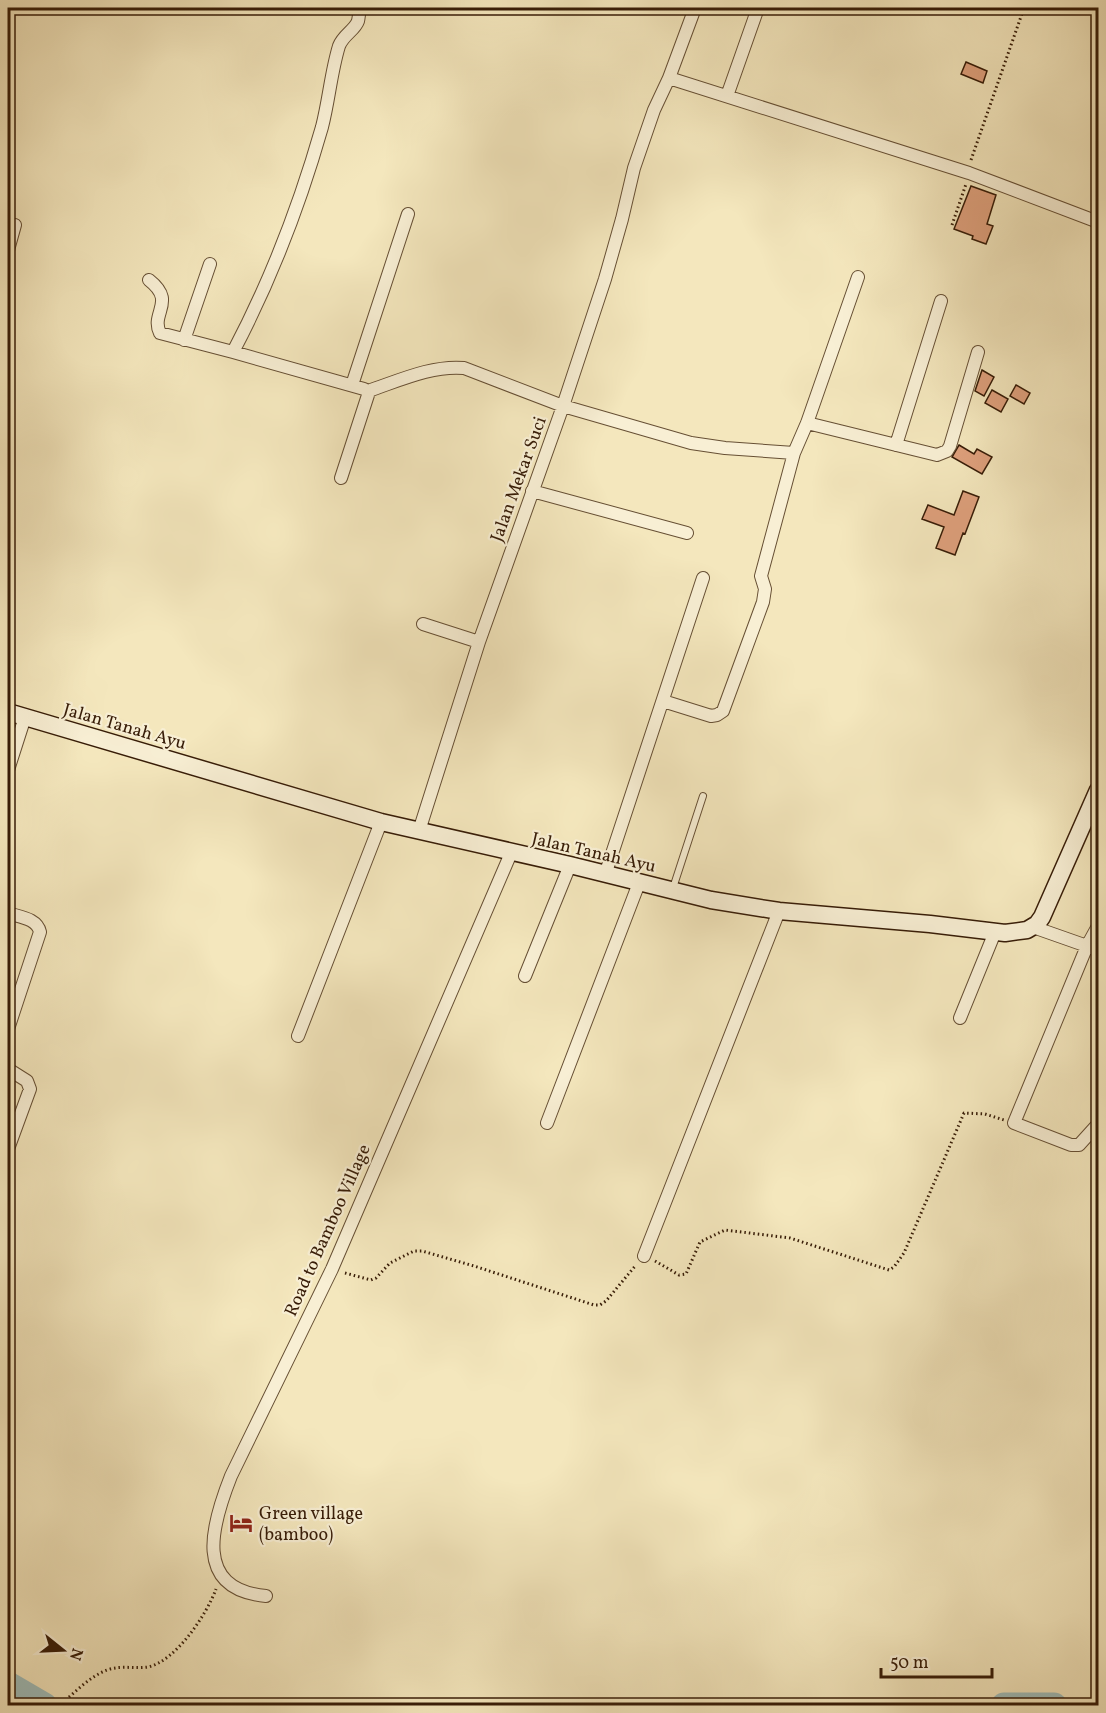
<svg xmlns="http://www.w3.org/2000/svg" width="1106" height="1713" viewBox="0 0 1106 1713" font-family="Vollkorn,serif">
  <rect width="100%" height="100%" fill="#f4e7bd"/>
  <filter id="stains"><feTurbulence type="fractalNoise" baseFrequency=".00333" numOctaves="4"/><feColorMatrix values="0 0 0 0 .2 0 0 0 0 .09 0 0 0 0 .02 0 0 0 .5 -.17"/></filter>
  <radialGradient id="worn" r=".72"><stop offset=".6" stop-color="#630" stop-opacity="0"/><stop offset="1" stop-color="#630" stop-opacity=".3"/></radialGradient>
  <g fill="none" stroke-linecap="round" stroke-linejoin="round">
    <path stroke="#9fbebb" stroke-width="27" d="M8,1685L44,1706
      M1004,1706H1054"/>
  </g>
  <path fill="#dea07c" stroke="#371c07" stroke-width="1.5" d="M966,62L987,71L983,83L961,74Z
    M971,186L996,195L987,224L993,226L986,244L972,239L973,236L954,229Z
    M982,370L994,377L984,396L975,391Z
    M1016,385L1030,393L1024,404L1010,396Z
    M992,390L1008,399L1001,412L985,403Z
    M959,445L974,454L977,449L992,457L982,474L952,457Z
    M963,491L979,497L965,534L963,533L955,555L936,548L944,527L922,519L928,505L954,515Z"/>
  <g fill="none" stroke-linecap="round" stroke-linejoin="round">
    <g stroke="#664f34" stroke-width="8">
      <path id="lane" d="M673,888L703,796"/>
    </g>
    <g stroke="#664f34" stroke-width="14">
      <path id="street" d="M669,78L969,173L1098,222
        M727,96L758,8
        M8,250L15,225
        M149,280C177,302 150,313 160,333L233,352L364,389L368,391V395L341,478
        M184,340L210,264
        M233,352C271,280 300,204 322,127C329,100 331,72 339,46C343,35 355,30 358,21C359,17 359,12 360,8
        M352,385L408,214
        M368,391C398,381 432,365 464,368L563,406L691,443L725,448L794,453L807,423L858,277
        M807,423L937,455L947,451L950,446L978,352
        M896,445L941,301
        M532,491L687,533
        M423,624L479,642
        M663,701L711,716L717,715L723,711L763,602L765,589L761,576L794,453
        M8,770L25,717
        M419,831L479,642L563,406L605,279L622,219L634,168L654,110L669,78L695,8
        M605,875L703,578
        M8,913C19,917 37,918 40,932L8,1029
        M1033,927L1087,946L1098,926
        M1098,950L1087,946L1014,1123L1071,1145H1079L1098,1124
        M525,976L570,865
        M960,1018L995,932
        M298,1036L381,822
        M8,1069L27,1081L30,1089L8,1149
        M547,1123L639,883
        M644,1256L779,911
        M266,1596C192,1589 212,1524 231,1476L332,1269L511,853"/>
    </g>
    <g stroke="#371c07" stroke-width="19">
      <path id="secondary" d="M8,712L381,822L570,865L711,900L779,911L930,924L1005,933L1027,930L1037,924L1042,917L1098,790"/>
    </g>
    <path stroke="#371c07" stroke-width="3" stroke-dasharray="1.5 3" stroke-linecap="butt" d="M971,160L1024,8
      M952,225L966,184
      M655,1261L679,1275L686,1274L700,1242L725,1230L790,1238L889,1270L894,1267L904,1253L964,1113L985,1114L1004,1120
      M345,1273L371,1280L376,1278L390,1263L414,1251H422L474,1266L594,1305H600L606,1301L636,1265
      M59,1706C74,1693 89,1677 107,1670C121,1665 135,1669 148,1667C176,1661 207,1614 216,1589"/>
    <use href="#lane" stroke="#f8efd4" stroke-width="6"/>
    <use href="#street" stroke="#f8efd4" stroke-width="12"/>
    <use href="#secondary" stroke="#f8efd4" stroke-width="16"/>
  </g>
  <defs>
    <g id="hotel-bare" transform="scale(1.8)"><path d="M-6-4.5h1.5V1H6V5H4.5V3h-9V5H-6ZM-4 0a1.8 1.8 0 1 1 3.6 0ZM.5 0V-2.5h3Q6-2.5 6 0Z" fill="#8f2418" stroke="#f8efd4" stroke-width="2.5" paint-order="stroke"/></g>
  </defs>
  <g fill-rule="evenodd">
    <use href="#hotel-bare" x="241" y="1523"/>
  </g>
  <g text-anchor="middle" stroke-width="4.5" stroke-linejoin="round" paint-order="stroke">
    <g font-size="18" fill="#371c07" stroke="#f8efd4">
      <text transform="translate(518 479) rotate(-70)" y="6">Jalan Mekar Suci</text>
      <text transform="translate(125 726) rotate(16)" y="6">Jalan Tanah Ayu</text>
      <text transform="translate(594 852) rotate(13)" y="6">Jalan Tanah Ayu</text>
      <text transform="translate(327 1230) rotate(-66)" y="6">Road to Bamboo Village</text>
    </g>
    <g font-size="18" fill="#371c07" stroke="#f8efd4" text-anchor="start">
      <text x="259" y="1519">Green village<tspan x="259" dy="21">(bamboo)</tspan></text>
    </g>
  </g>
  <rect width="1106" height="1713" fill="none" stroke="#f4e7bd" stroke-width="30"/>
  <rect x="9" y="9" width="1088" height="1695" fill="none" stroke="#371c07" stroke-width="3"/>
  <rect x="15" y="15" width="1076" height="1683" fill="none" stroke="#371c07" stroke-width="1.5"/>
  <g transform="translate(63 1650) rotate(108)" stroke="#f8efd4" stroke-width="4.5" paint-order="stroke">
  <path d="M0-4.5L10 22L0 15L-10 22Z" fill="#371c07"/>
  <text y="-9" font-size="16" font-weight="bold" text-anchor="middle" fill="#371c07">N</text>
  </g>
  <path d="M881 1668v9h111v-9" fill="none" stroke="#371c07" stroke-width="3"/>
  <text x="890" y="1668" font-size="18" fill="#371c07" stroke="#f8efd4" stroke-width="4.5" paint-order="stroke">50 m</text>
  <rect width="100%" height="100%" filter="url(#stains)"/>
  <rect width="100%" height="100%" fill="url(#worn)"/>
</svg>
